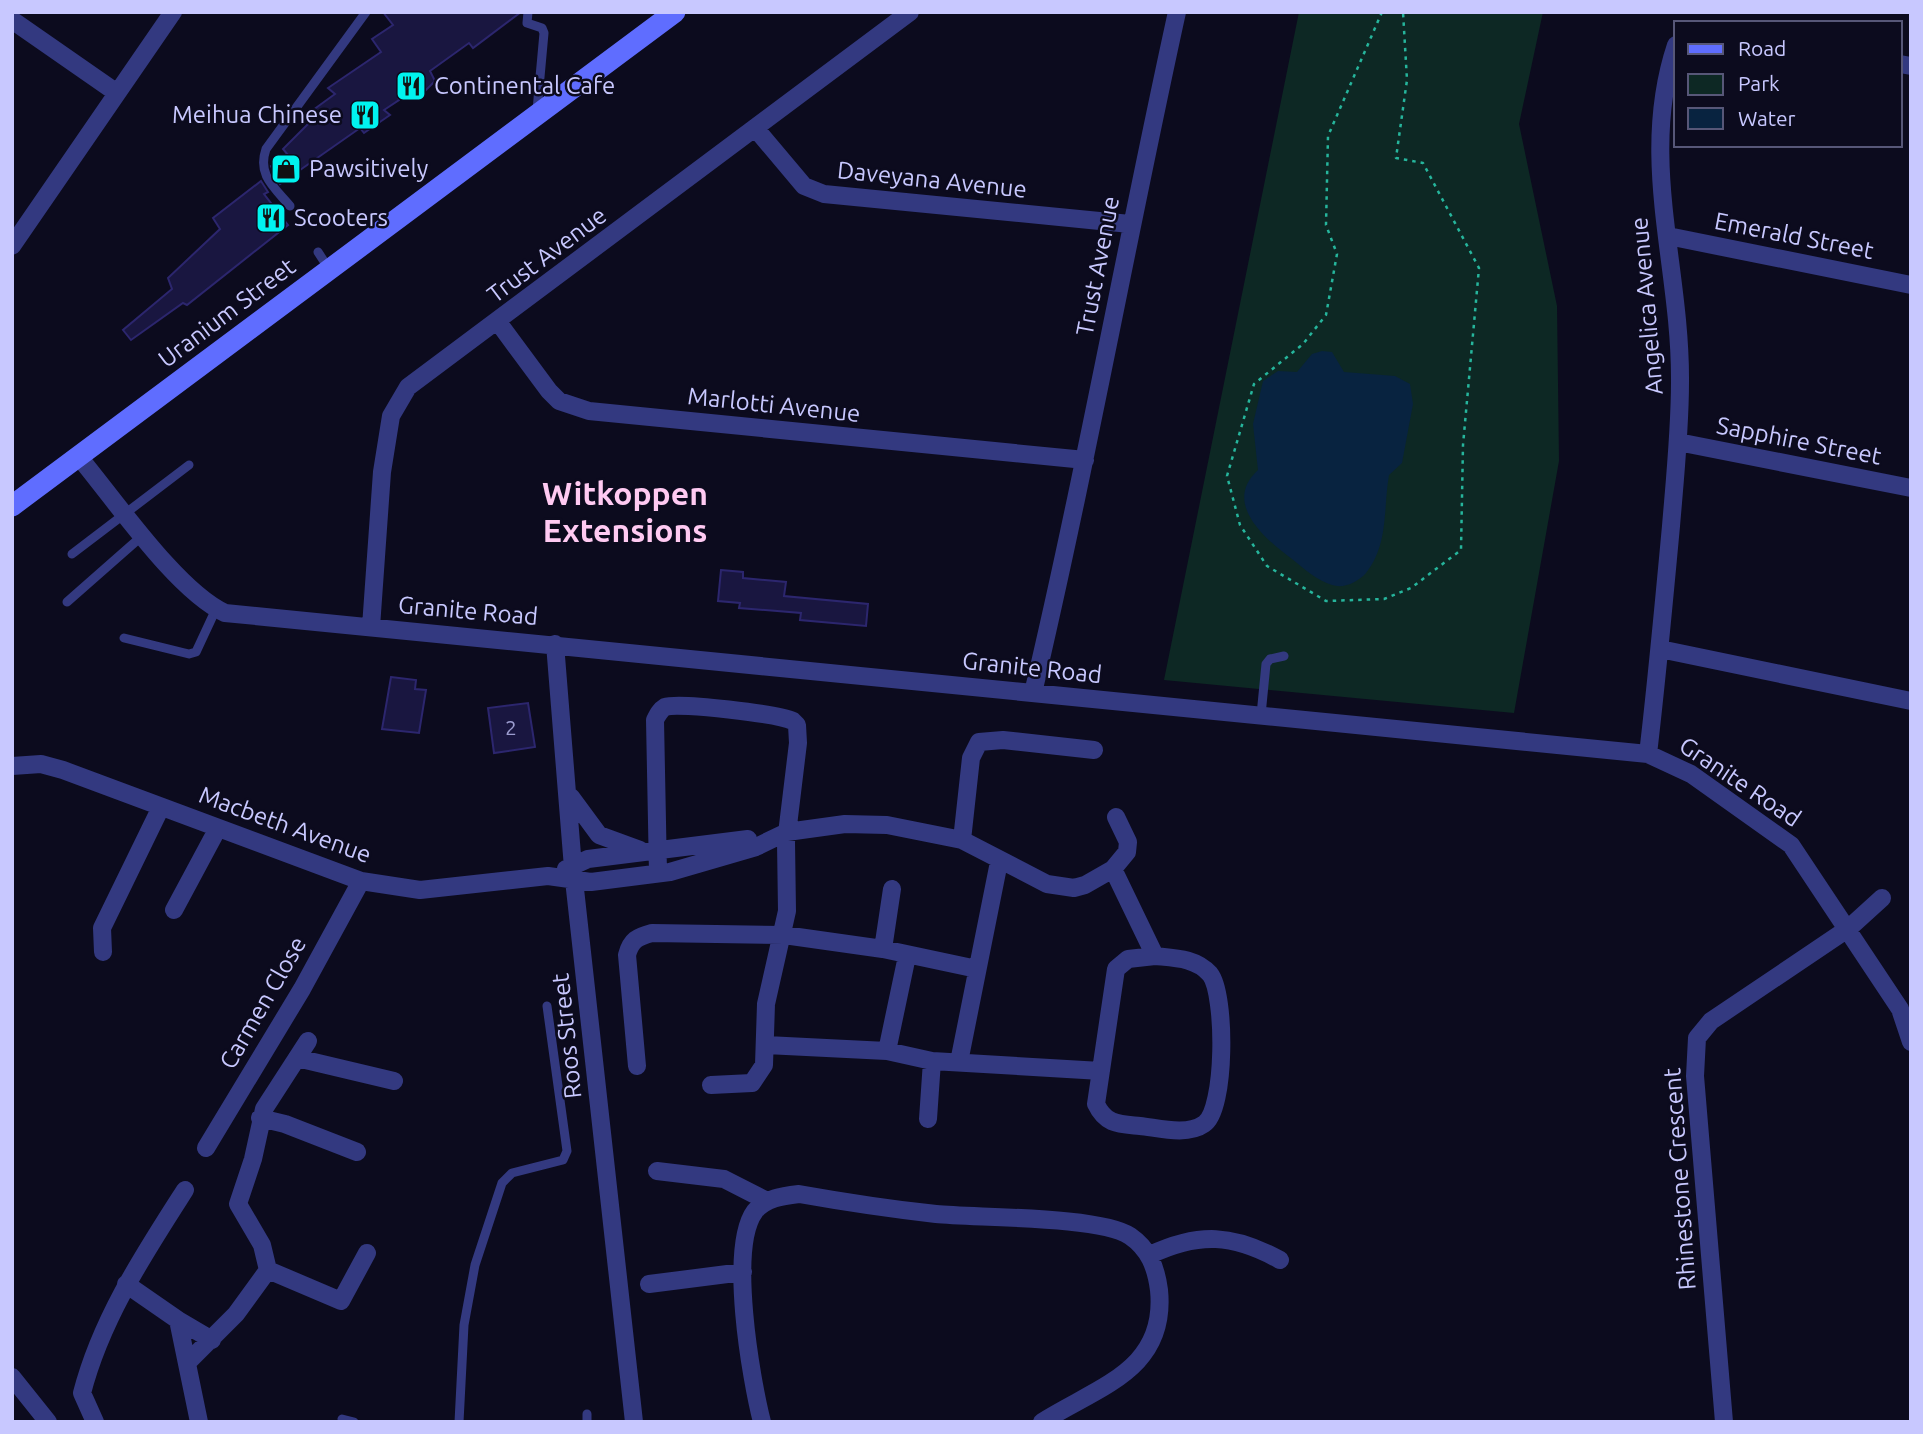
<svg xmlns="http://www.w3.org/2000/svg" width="1923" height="1434" viewBox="0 0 1923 1434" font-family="Ubuntu,sans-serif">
  <rect width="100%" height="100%" fill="#0c0b1e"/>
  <path fill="#0d2824" d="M1299,12H1543L1519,124L1557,306L1559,461L1514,713L1164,680Z"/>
  <path fill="#082340" d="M1322,351L1332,352L1344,372L1395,376L1410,384L1413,404L1402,463L1389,475C1383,509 1389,544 1366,573C1358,582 1344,589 1332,585C1318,581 1303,568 1292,559C1265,539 1222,503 1258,470L1253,424L1263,381L1278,371L1297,372L1312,354Z"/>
  <path fill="#191640" stroke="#2c266e" stroke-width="2" d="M383,12H521L473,48L469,43L430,71L435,81L424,92L413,77L397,94L399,100L384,110L390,115L364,133L360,128L280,184L271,166L288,155L283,149L318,114L313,110L335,94L328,88L381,52L372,39L393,25Z
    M261,181L268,192L264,194L288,225L187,305L183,303L131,340L123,330L172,289L168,278L220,229L213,218Z
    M721,570L743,572V578L786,582L784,596L868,604L866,626L800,620L801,613L739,608L740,603L718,601Z
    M391,677L416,680L415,689L426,690L419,733L382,729Z
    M528,703L535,747L494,753L488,708Z"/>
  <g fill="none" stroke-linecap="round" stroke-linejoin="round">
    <path stroke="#26b59c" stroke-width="2.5" stroke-dasharray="3.5 5" stroke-linecap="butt" d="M1382,12L1328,136L1326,225L1337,254L1326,315L1303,344L1254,384L1227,476L1240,525L1267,566L1326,601L1384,599L1411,588L1461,550L1463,445L1479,268L1423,163L1396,158L1407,80L1403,12"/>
    <path stroke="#333980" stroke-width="9" d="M528,12L527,23L542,28L544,33L537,110
      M290,206C274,187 257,175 266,149L366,12
      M318,252L329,269
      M72,554L189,465
      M67,602L142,536
      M124,638L189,654L196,652L216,609
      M1261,715L1266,664L1270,659L1284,656
      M587,1414V1422
      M342,1419L354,1422
      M459,1422L464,1325L475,1265L502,1183L512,1173L563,1160L567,1151L547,1006"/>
    <path stroke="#333980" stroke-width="18" d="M12,20L117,93
      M1900,64L1911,66
      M756,129L804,186L824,194L1130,224
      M1668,236L1911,285
      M12,246L173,12
      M498,322L549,391L559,401L589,411L1085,460
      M1678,442L1911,488
      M79,457C115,500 177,591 225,613L1648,754L1691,774L1791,845L1900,1009L1911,1042
      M371,627L382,472L391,416L408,387L910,12
      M555,644L574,880L634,1422
      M1660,649L1911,701
      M1033,693C1086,468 1127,239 1177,12
      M1648,754C1657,678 1664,602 1671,526C1675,478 1680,430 1680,382C1681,266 1638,159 1676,45
      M12,766L41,764L63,770L361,881L420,890L548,876L591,882L670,872L756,847L787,832L845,824L887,825L962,840L1047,884L1074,888L1085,885L1113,869L1127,852L1128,842L1116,817
      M571,797L599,835L640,850
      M962,840L971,758L979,742L1003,740L1094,750
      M566,869L588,859L748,839
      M1113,869L1155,956
      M658,873L655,720C658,714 660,710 665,707C679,702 778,714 793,721L797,725L798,743L786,842L787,911L766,1004L764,1065L752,1083L711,1085
      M174,910L218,828
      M883,949L892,889
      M103,952L102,928L161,807
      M1155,956C1175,958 1196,958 1210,974C1226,994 1226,1110 1204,1124C1187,1136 1159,1128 1140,1126C1119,1124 1106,1125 1096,1104L1116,969L1128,959Z
      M766,1045L887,1051L932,1061L1101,1071
      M887,1051L907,956
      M297,1058L394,1081
      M959,1062L999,862
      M637,1066L627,955C631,940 637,937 652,933L784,935L883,949L977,969
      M260,1118L285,1124L357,1152
      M928,1119L932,1061
      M206,1148L302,989L361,881
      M657,1171L724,1179L767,1201
      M1150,1255C1199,1232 1233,1234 1280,1260
      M268,1270L341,1301L367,1253
      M126,1284L178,1320L199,1422
      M649,1284L743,1272
      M178,1320L212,1340
      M187,1363L236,1314L268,1270L262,1245L238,1204L253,1159L264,1109L308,1041
      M12,1377L48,1422
      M95,1422L82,1393C101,1319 144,1254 185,1190
      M762,1422C751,1379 728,1247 755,1211C766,1198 782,1196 799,1194C844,1202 890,1209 936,1214C977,1218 1101,1216 1130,1236C1149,1249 1156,1267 1159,1290C1167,1370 1099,1386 1042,1422
      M1724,1422L1695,1076L1697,1038L1711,1021L1849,928L1882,898"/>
    <path stroke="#5f6dff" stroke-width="21" d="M12,506L675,12"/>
  </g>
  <defs>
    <g id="restaurant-square" transform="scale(1.575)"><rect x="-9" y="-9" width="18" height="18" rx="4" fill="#00f3ef" stroke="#0c0b1e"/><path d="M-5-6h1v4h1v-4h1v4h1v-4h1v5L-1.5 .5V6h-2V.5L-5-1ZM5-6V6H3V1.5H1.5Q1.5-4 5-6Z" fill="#111"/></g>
    <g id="shop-square" transform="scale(1.575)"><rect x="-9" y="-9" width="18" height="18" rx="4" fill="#00f3ef" stroke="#0c0b1e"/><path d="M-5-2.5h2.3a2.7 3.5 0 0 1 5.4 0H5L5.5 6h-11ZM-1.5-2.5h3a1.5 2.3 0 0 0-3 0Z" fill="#111"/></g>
  </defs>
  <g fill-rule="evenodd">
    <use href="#restaurant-square" x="411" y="86"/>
    <use href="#restaurant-square" x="365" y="115"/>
    <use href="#shop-square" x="286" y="169"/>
    <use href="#restaurant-square" x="271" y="218"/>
  </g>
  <g text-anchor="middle" stroke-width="5" stroke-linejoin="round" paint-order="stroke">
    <g font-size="21" fill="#9c9ccf">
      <text x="511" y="735">2</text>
    </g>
    <g font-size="24" fill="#c8c8ff" stroke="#0c0b1e" text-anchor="start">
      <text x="434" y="94">Continental Cafe</text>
      <text x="342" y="123" text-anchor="end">Meihua Chinese</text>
      <text x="309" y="177">Pawsitively</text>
      <text x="294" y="226">Scooters</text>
    </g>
    <g font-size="24" fill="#c8c8ff" stroke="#0c0b1e">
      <text transform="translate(932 180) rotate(6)" y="8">Daveyana Avenue</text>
      <text transform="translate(1794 236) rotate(11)" y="8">Emerald Street</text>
      <text transform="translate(547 255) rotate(-37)" y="8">Trust Avenue</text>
      <text transform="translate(1098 266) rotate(-79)" y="8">Trust Avenue</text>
      <text transform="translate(1647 306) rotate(-95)" y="8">Angelica Avenue</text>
      <text transform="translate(227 313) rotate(-37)" y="8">Uranium Street</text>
      <text transform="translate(774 405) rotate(6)" y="8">Marlotti Avenue</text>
      <text transform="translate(1799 441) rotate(11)" y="8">Sapphire Street</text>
      <text transform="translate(468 611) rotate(5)" y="8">Granite Road</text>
      <text transform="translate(1032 668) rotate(6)" y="8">Granite Road</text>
      <text transform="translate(1740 782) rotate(34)" y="8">Granite Road</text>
      <text transform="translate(285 825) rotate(20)" y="8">Macbeth Avenue</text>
      <text transform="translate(263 1003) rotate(-60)" y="8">Carmen Close</text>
      <text transform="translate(567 1036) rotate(-96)" y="8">Roos Street</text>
      <text transform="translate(1680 1179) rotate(-94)" y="8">Rhinestone Crescent</text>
    </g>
    <g font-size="32" font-weight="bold" fill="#ffcaf2" stroke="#0c0b1e">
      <text x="625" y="505">Witkoppen<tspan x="625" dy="37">Extensions</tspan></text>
    </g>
  </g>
  <rect width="1923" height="1434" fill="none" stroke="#c8c8ff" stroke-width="28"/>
  <rect x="1674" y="21" width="228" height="126" fill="#0c0b1e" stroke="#575778" stroke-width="2"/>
  <rect x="1688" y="44" width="35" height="10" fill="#5f6dff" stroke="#575778" stroke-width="2"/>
  <text x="1738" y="56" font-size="21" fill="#c8c8ff">Road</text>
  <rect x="1688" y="74" width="35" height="21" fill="#0d2824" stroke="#575778" stroke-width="2"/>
  <text x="1738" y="91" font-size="21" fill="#c8c8ff">Park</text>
  <rect x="1688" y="108" width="35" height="21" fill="#082340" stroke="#575778" stroke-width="2"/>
  <text x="1738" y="126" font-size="21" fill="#c8c8ff">Water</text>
</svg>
